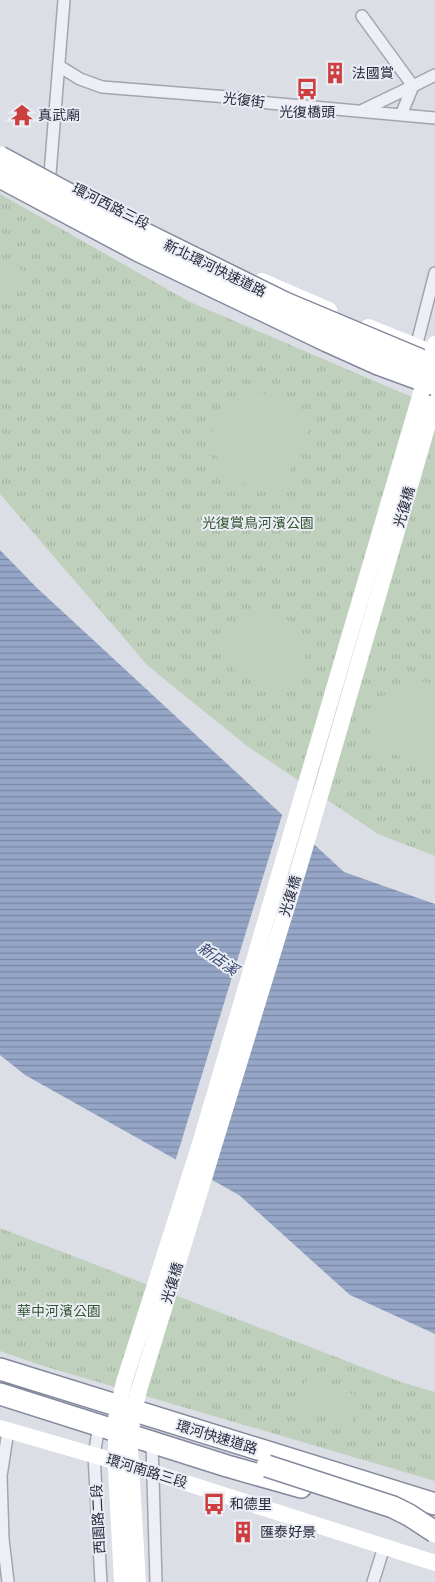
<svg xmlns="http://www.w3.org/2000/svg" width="435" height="1582" viewBox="0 0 435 1582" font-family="Poppins,'Noto Sans TC',sans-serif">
  <defs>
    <pattern id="grass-tufts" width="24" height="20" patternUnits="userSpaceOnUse" patternTransform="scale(1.25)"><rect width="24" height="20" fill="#bfd0bd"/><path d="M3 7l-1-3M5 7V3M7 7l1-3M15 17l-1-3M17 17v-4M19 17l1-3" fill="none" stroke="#a4b3a3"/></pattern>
    <pattern id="water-rules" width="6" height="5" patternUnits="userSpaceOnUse" patternTransform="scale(1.25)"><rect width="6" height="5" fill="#96a6c7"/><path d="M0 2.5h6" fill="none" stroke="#7a87a3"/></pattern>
  </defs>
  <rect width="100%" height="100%" fill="#dcdee6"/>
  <path fill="url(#grass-tufts)" d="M0,194L188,301L435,407V856L378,834L247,746L148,666L0,494Z
    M0,1228L401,1382L435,1392V1481L40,1365L0,1351Z"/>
  <path fill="#bfd0bd" d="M0,257L27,273L12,299L0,292Z
    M253,389L302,411L308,430L285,482L258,488L233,479L222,467L212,449L214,421L231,404Z
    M259,612L278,615L295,625L307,652L288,685L269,689L232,669L225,639L239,619Z
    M412,680L427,682L435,687V757L419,765L374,745L369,728L388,687Z
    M307,1379L360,1397L350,1425L297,1407Z"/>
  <path fill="url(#water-rules)" d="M0,550L36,587L344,872L435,904V1334L350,1295L239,1195L25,1075L0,1055Z"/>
  <path fill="#dcdee6" d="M283,812L312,839L211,1183L175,1162Z"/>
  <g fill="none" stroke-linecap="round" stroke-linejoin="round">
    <g stroke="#a2a4b0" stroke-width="14">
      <path id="street" d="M362,16L413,86L435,75
        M59,66L80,79L102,87L228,97L269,103L435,118
        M361,111L413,86
        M401,115L413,86
        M50,174L64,0
        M415,351L435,273
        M99,1426L94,1455L101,1582
        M152,1443L156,1582
        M8,1582L3,1539L1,1476L8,1431
        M373,1582L384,1547"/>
    </g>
    <g stroke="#83899c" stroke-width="24">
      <path id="highway" d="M0,1369L435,1504
        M0,1394L227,1466L301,1487"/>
    </g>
    <use href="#street" stroke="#eeeff4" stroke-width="11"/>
    <path stroke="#fff" stroke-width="16" d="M262,281L329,310
      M368,327L435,354
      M124,1382L199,1147L421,393
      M139,1390L302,858L435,400
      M0,1428L152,1472L435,1563"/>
    <use href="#highway" stroke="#fff" stroke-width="21"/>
    <g stroke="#83899c" stroke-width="24" stroke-linecap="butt">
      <path id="highway-bridge" d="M0,157L109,216L285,303L435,366
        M0,177L139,251L327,341L378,364L435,385
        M267,1466L393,1507L409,1515L435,1532"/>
    </g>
    <path stroke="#fff" stroke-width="16" d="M421,393L435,344
      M122,1582L116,1468V1419L124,1382
      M138,1582L130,1449L132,1421L139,1390"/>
    <use href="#highway-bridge" stroke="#fff" stroke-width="21"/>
  </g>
  <defs>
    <g id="building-bare" transform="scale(1.725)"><path d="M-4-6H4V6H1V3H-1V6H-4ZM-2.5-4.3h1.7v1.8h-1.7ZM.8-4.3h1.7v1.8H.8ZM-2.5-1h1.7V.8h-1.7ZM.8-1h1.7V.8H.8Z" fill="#cd3f3f" stroke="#ebedf4" stroke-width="2.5" paint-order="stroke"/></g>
    <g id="bus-bare" transform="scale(1.725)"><path d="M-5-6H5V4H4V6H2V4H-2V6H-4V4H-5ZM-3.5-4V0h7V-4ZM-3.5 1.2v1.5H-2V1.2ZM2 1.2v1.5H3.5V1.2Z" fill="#cd3f3f" stroke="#ebedf4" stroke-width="2.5" paint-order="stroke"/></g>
    <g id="temple-bare" transform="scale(1.725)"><path d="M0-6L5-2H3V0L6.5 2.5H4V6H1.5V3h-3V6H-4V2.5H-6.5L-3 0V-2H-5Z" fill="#cd3f3f" stroke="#ebedf4" stroke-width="2.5" paint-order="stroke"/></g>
  </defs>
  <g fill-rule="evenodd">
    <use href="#building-bare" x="335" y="73"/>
    <use href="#bus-bare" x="307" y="89"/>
    <use href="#temple-bare" x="22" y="115"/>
    <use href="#bus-bare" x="214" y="1504"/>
    <use href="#building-bare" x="243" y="1532"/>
  </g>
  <g text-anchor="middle" stroke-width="4" stroke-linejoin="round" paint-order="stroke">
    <g font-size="14" fill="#262a3c" stroke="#ebedf4" text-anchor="start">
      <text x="352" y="78">法國賞</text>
      <text x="307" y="117" text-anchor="middle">光復橋頭</text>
      <text x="38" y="120">真武廟</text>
      <text x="230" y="1509">和德里</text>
      <text x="260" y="1537">匯泰好景</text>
    </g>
    <g font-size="14" fill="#262a3c" stroke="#ebedf4">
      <text transform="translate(244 100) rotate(7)" y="5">光復街</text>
      <text transform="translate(111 206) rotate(27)" y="5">環河西路三段</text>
      <text transform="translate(215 268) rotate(26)" y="5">新北環河快速道路</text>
      <text transform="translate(404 507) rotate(-74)" y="5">光復橋</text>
      <text transform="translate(290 896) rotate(-73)" y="5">光復橋</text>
      <text transform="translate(172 1283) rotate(-73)" y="5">光復橋</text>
      <text transform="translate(217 1437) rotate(17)" y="5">環河快速道路</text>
      <text transform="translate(147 1471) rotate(17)" y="5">環河南路三段</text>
      <text transform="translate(98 1519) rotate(-93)" y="5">西園路二段</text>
    </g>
    <g font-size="14" fill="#345733" stroke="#ebedf4">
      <text x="258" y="528">光復賞鳥河濱公園</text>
      <text x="59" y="1316">華中河濱公園</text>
    </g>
    <g font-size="15" font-style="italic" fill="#30436f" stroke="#ebedf4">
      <text transform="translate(218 959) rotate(35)" y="5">新店溪</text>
    </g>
  </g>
</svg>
